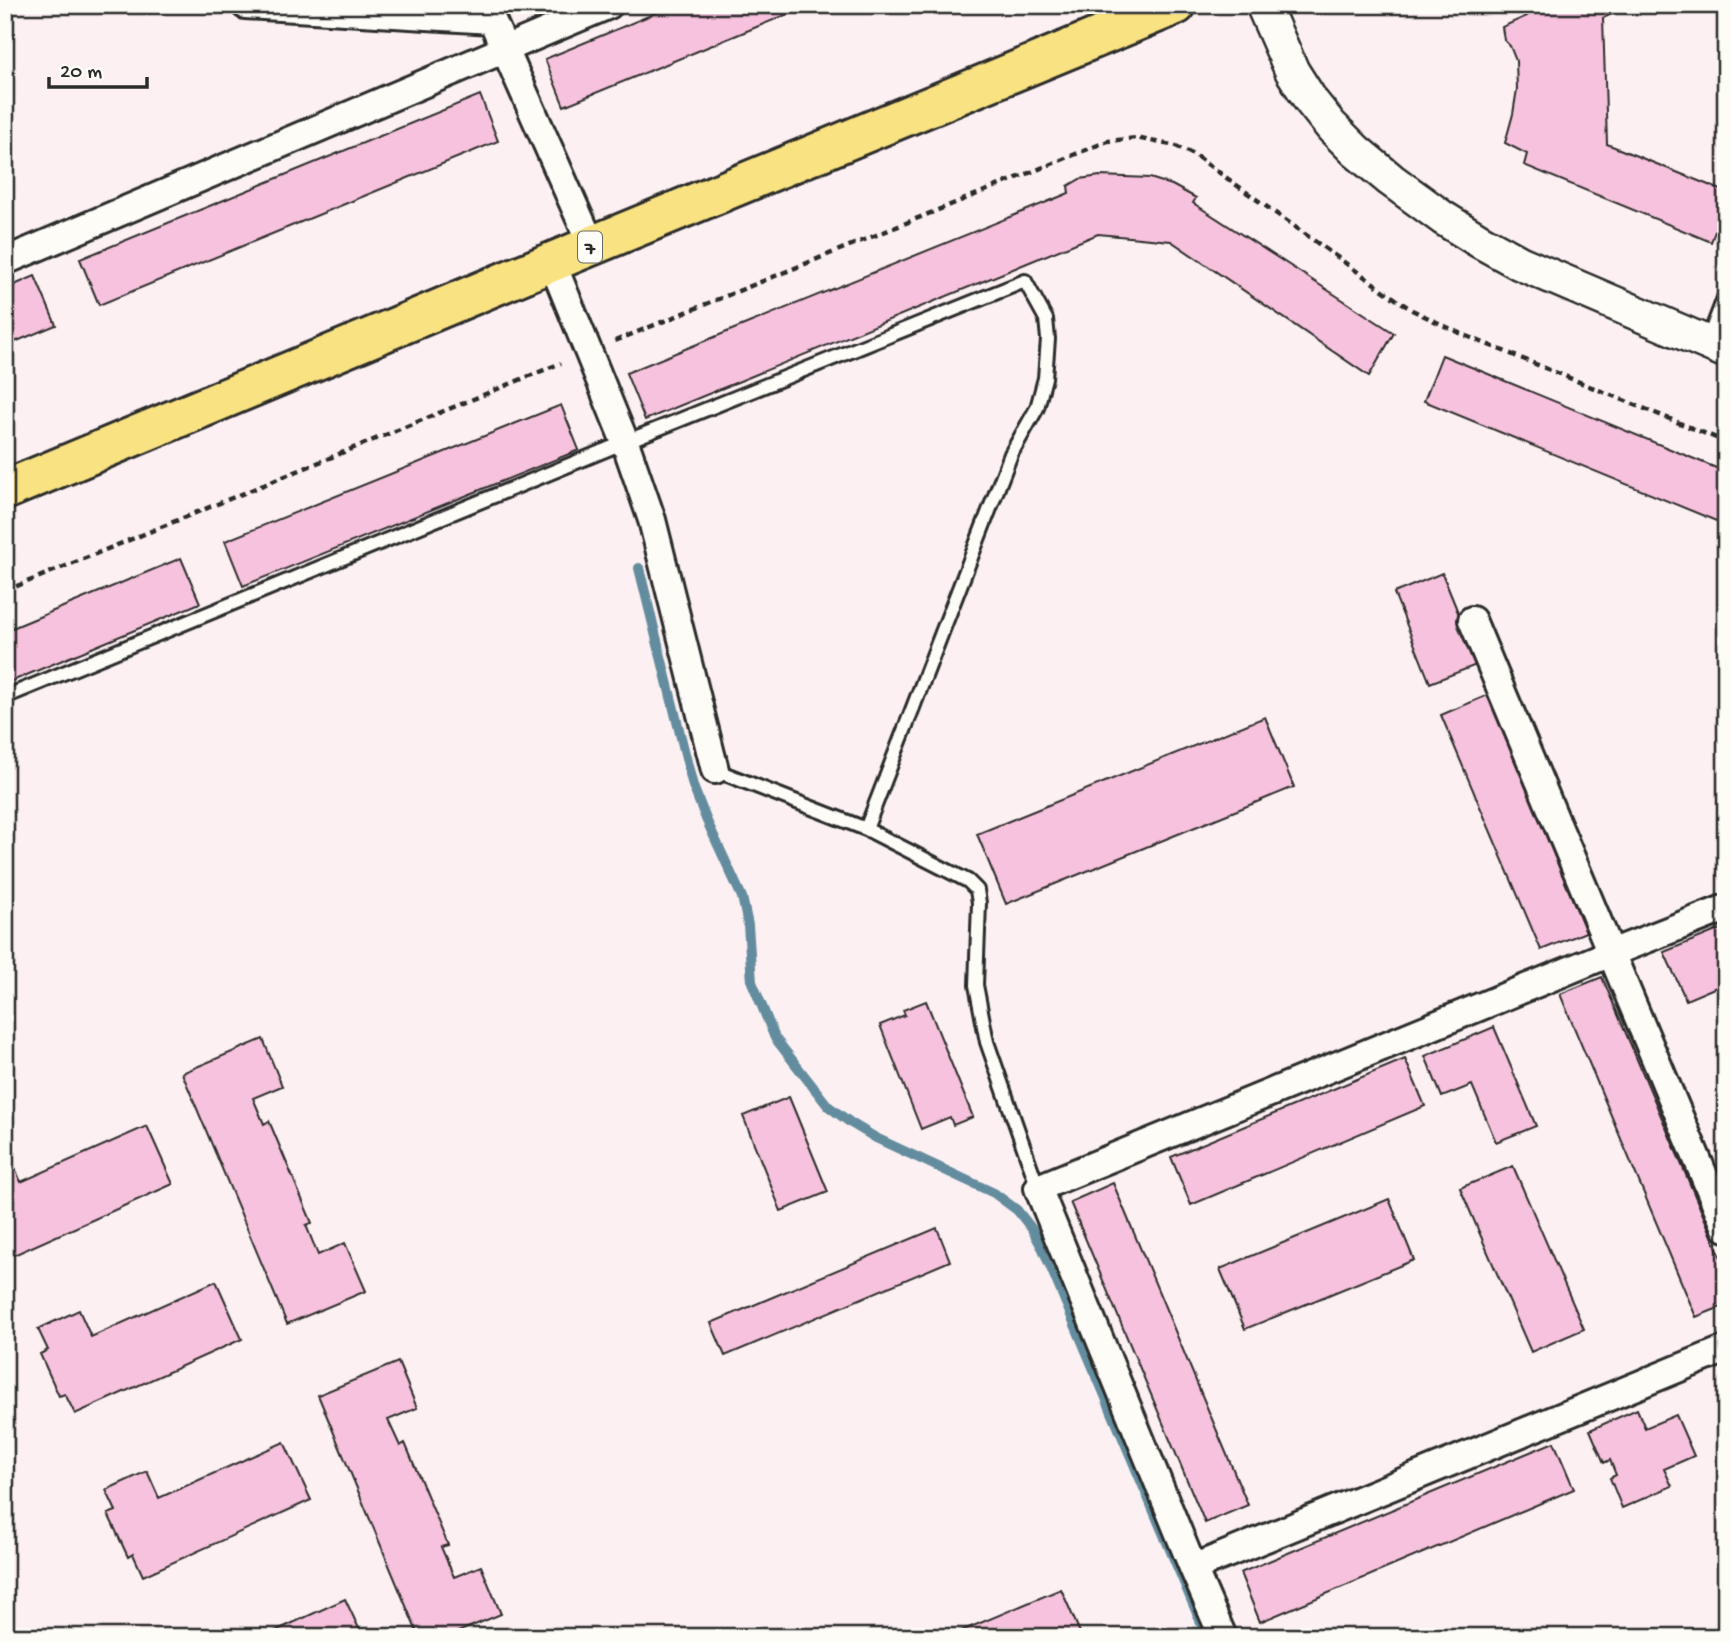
<svg xmlns="http://www.w3.org/2000/svg" width="1731" height="1642" viewBox="0 0 1731 1642" font-family="'Gochi Hand',sans-serif">
  <rect width="100%" height="100%" fill="#fcf0f2"/>
  <filter id="ink" filterUnits="userSpaceOnUse"><feTurbulence type="fractalNoise" baseFrequency=".0143" numOctaves="2"/><feDisplacementMap in="SourceGraphic" scale="14" xChannelSelector="R" yChannelSelector="G"/><feConvolveMatrix kernelMatrix="1 2 1 2 8 2 1 2 1" color-interpolation-filters="sRGB"/></filter>
  <g filter="url(#ink)">
    <g fill="none" stroke-linecap="round" stroke-linejoin="round">
      <path stroke="#638d9e" stroke-width="10" d="M639,568L693,786L706,819L742,897L748,925L752,982L775,1038L828,1106L851,1123L876,1138L994,1193L1017,1210L1032,1229L1043,1249L1207,1637"/>
    </g>
    <path fill="#f7c2dd" stroke="#2b2b2b" stroke-width="2" d="M675,5H810L564,106L545,59Z
      M1523,5H1632L1603,18L1607,144L1726,192V202L1711,242L1524,165L1527,154L1505,143L1513,114L1517,89L1516,61L1510,46L1504,40L1502,27L1527,16Z
      M480,95L498,141L99,305L80,259Z
      M1100,176L1150,178L1172,185L1196,198L1193,203L1394,333L1369,376L1171,241L1098,234L645,420L626,373L1069,193L1068,186L1080,179Z
      M35,276L56,325L5,346V289Z
      M1442,355L1726,472V525L1424,401Z
      M561,405L579,450L243,586L225,541Z
      M181,558L200,603L5,684V631Z
      M1442,573L1479,664L1430,683L1394,593Z
      M1488,695L1586,932L1541,950L1441,715Z
      M1265,717L1294,787L1006,904L977,834Z
      M1726,927V983L1686,1000L1664,952Z
      M1602,977L1726,1269V1305L1696,1317L1560,994Z
      M926,1001L973,1117L953,1125L950,1117L921,1129L880,1025L905,1015L903,1010Z
      M1494,1027L1536,1126L1496,1142L1472,1085L1442,1097L1425,1056Z
      M263,1039L282,1086L253,1098L264,1124L269,1121L312,1223L306,1225L318,1255L345,1243L366,1291L287,1324L182,1073Z
      M1405,1059L1425,1106L1191,1205L1171,1157Z
      M789,1097L828,1192L781,1211L743,1116Z
      M147,1126L173,1184L5,1259V1157L9,1155L21,1182Z
      M1513,1166L1584,1329L1531,1352L1460,1188Z
      M1113,1183L1248,1505L1205,1523L1070,1202Z
      M1389,1199L1414,1260L1245,1329L1220,1269Z
      M937,1228L950,1261L725,1356L711,1323Z
      M216,1281L242,1339L75,1414L65,1394L59,1396L40,1354L48,1350L38,1329L79,1310L91,1337Z
      M398,1362L417,1408L388,1420L400,1446L405,1443L448,1545L441,1547L454,1577L481,1566L501,1614L446,1637H419L318,1395Z
      M1637,1409L1645,1428L1676,1415L1694,1456L1664,1469L1672,1486L1622,1508L1610,1478L1616,1475L1610,1460L1604,1463L1590,1430Z
      M284,1442L311,1500L143,1576L133,1554L128,1557L108,1514L116,1511L106,1490L147,1471L159,1498Z
      M1554,1442L1574,1489L1260,1622L1240,1573Z
      M1061,1589L1082,1637H947Z
      M345,1599L363,1637H262Z
      M208,1629L212,1637H190Z"/>
    <g fill="none" stroke-linecap="round" stroke-linejoin="round">
      <g stroke="#2b2b2b" stroke-width="18">
        <path id="service" d="M1707,343L1726,293
          M5,697L625,442L1025,281L1046,319L1048,339L1045,378L1037,408L1011,454L866,829
          M715,770L866,829L968,881L977,890L979,903L976,985L987,1042L1038,1188"/>
      </g>
      <g stroke="#2b2b2b" stroke-width="32">
        <path id="minor" d="M245,5L492,20L592,246
          M5,261L609,5
          M552,262L625,442L652,520L715,770
          M1472,620L1726,1228
          M1193,1568L1726,1349
          M1223,1637L1193,1568L1038,1188L1611,953L1726,908"/>
      </g>
      <g stroke="#2b2b2b" stroke-width="38">
        <path id="tertiary" d="M1263,5L1292,71L1311,101L1331,126L1356,151L1391,180L1443,218L1480,241L1520,263L1726,351"/>
      </g>
      <g stroke="#2b2b2b" stroke-width="44">
        <path id="trunk" d="M5,490L552,262L1176,5"/>
      </g>
      <path stroke="#2b2b2b" stroke-width="4.5" stroke-dasharray="7 5" stroke-linecap="butt" d="M615,341L1108,141L1136,138L1176,146L1196,156L1390,295L1412,310L1457,332L1726,442
        M5,591L561,363"/>
      <use href="#service" stroke="#fdfcf7" stroke-width="12"/>
      <use href="#minor" stroke="#fdfcf7" stroke-width="26"/>
      <use href="#tertiary" stroke="#fdfcf7" stroke-width="33"/>
      <use href="#trunk" stroke="#f8e281" stroke-width="38"/>
    </g>
  </g>
  <g text-anchor="middle" stroke-width="5" stroke-linejoin="round" paint-order="stroke">
    <rect fill="#fdfcf7" stroke="#6a6a68" stroke-width="2" x="578" y="231.5" width="24" height="31" rx="5"/>
    <g font-size="19" font-weight="bold" fill="#2b2b2b">
      <text x="590" y="254">7</text>
    </g>
  </g>
  <rect width="1731" height="1642" fill="none" stroke="#fdfcf7" stroke-width="28"/>
  <rect x="14" y="14" width="1703" height="1614" fill="none" stroke="#2b2b2b" stroke-width="2.5" filter="url(#ink)"/>
  <path d="M49 77v10h98v-10" fill="none" stroke="#2b2b2b" stroke-width="3.5"/>
  <text x="60" y="77" font-size="21" fill="#2b2b2b" stroke="#fdfcf7" stroke-width="5" paint-order="stroke">20 m</text>
</svg>
